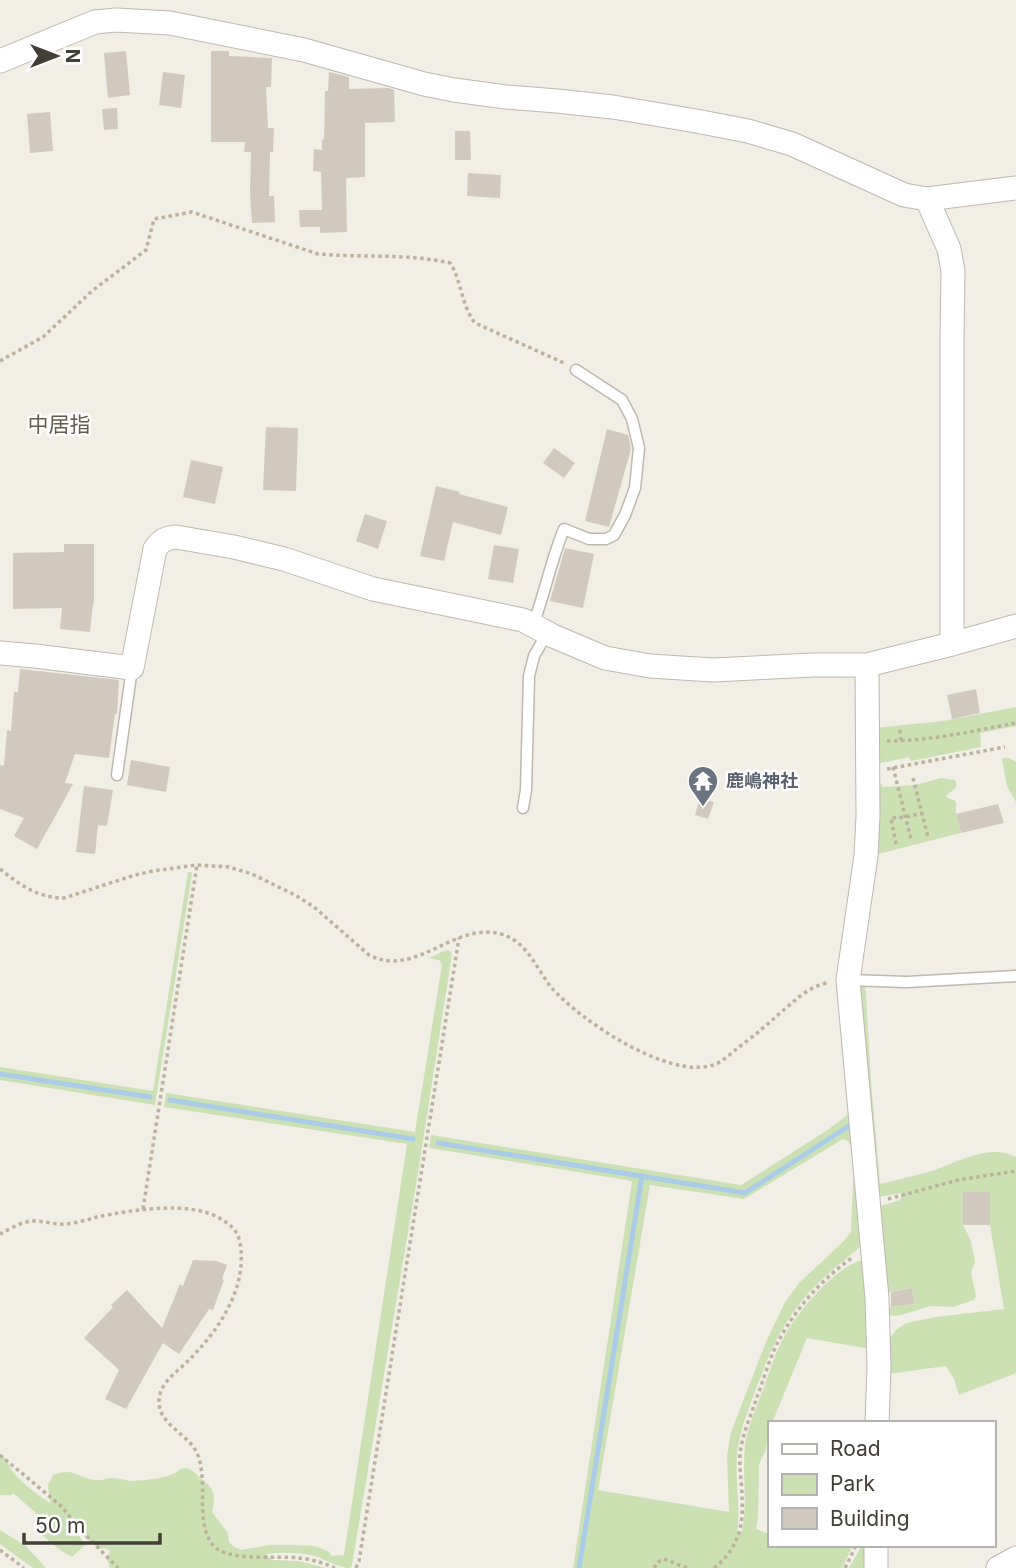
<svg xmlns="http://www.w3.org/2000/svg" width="1016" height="1568" viewBox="0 0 1016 1568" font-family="Inter,'Noto Sans JP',sans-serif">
  <rect width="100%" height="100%" fill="#f1eee6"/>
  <path fill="#cbe0b3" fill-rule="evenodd" d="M1016,707V726L980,733L981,747L911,761L909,757L877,764L873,728L943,721Z
    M1004,758H1009L1016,762V802L1007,786L1002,759Z
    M941,778L955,780C960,789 950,790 946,796L948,798L954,800L956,802V814L961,833L870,856L879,781L883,787L915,785Z
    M188,872H191L192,874L155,1105L0,1080V1067L153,1091Z
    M446,950L450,951L452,954L419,1167L352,1565L350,1568C339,1568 328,1561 318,1557C302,1552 282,1552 266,1554L272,1560L298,1561L326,1568H110L107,1559L110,1551L106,1548L99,1549L74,1528L85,1545L72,1557L60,1550L43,1536L36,1523L35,1512L13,1493L11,1495H0V1454C8,1459 8,1465 13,1472C23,1484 37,1494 50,1503L48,1485L53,1475C73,1467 77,1477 94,1480C101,1481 104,1479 110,1478C117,1477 125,1481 132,1481C146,1480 162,1479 175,1473C180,1470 182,1466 189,1469C194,1471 198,1476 202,1479C215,1489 216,1497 212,1512L228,1533L229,1542L233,1546L241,1550L271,1545H292L315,1546L330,1552L331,1556L344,1555L407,1144L164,1107L166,1093L415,1132L442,965L439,960L429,958Z
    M860,986H865L866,996L871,1082L880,1184C900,1179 921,1175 940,1168C963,1159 992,1144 1016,1157V1373L959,1395L954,1379L946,1366L888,1374L889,1338L897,1329L906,1323L936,1317L1004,1309L990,1225V1197L963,1209V1225L971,1241L975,1262L971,1272L976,1296L974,1300L953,1307L931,1306L901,1315L894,1316L883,1313L877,1207L900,1200L902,1193L878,1197ZM912,1288L914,1304L886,1308L883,1293Z
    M853,1111L863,1243C853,1255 841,1262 830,1272C818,1282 807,1294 797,1307C776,1334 766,1363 754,1394C747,1414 738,1435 737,1457C735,1482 741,1506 737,1532L742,1531C748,1502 742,1474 745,1446C747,1428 755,1411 761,1395C769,1375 774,1354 785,1335C798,1312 837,1264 864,1260L870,1349L807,1338L772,1423H769V1432L765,1452L759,1464L758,1518L756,1529L769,1534V1545H779L780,1547L853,1545L842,1568H573L632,1182L627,1180L429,1148L431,1135L741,1185L826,1131ZM843,1139L848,1141L851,1146L854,1161L851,1232L843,1242L800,1282L785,1302L766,1342L731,1432L727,1456L729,1512L598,1490L650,1185L744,1199Z
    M0,1530L26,1546L46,1568H33L0,1544Z
    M862,1545H872V1568H849Z"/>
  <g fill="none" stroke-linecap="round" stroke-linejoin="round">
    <path stroke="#a9cde7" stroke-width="5" d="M0,1074L150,1097
      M170,1100L413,1139
      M438,1143L745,1193L849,1126
      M579,1568L642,1176"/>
  </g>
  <path fill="#d1c9bd" d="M126,51L130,95L108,98L104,53Z
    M211,51H229V56L272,58L271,87H266L268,128H274L273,152H270L269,196H274L275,222L252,223L250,192L251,152H244L245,142H211Z
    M163,72L185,75L181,108L159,105Z
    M329,72L349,77V89L388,88L394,90L395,122L365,123V177L346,178L347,232L320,233V227H300L299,210H322L321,172L313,171L314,149L322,150V139L324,140L325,91H328Z
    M117,108L118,129L104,130L102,109Z
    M50,112L53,151L30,153L27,114Z
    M455,131H470L471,160H455Z
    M468,173L501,175L500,198L467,196Z
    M266,427L298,428L296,491L263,490Z
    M607,429L628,435L631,449L609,527L585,521Z
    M554,448L575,463L564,478L543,463Z
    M191,460L223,467L215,504L183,497Z
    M436,486L460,492L459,494L508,507L501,535L453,522L444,561L420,556Z
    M365,514L387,521L378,549L356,541Z
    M64,544H94V604H93L90,632L60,629L62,608L13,609V553L64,552Z
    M494,545L519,549L513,583L488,579Z
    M565,548L594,554L583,608L550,601Z
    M20,669L119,680L117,714H115L109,758L75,754L65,783L73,784L37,849L14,836L24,818L0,809V765L4,766L7,730L11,731L14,692H18Z
    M976,689L980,713L952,719L947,695Z
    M131,760L170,767L166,792L127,785Z
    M84,786L113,790L107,826L98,825L95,854L76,852Z
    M700,798L714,802L708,819L695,815Z
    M998,804L1004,823L961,833L956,814Z
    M963,1192H990V1225H963Z
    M193,1260L216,1261L227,1265L222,1279L224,1280L213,1310L209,1309L179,1354L163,1343L126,1409L105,1399L119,1370L84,1338L113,1307L111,1305L127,1290L162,1328L180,1284L183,1286Z
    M912,1288L914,1304L891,1307V1292Z"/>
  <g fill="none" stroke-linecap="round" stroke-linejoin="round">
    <g stroke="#beb8ad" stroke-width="13">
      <path id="lane" d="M533,625C545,593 551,560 564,529L589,539H606L614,535L625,515L635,488L639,448L632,419L622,400L576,370
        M117,775L132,668
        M523,808L526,790L529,676L534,656L547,633
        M848,980L907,982L1016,976"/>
    </g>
    <g stroke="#beb8ad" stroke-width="25">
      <path id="street" d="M0,61L95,22L116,20L170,23L304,50L424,84L454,90L506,97L557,101L613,107L696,121L748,131L792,144L904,195L927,199L1016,188
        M927,199L949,249L953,271L952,339V644
        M0,653L35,656L132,668L155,549C161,540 166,538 176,537L234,547L284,559L373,589L523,620L553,636L605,658L650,666L713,670L813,665H867L952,644L1016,626
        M867,665L868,816L866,856L848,980L877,1298L879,1367L877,1423
        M876,1545V1568
        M998,1568L1016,1558"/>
    </g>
    <path stroke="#bbb19d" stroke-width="3.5" stroke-dasharray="3.5 3.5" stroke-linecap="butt" d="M0,361L43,337L92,291L146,250L154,219L192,212L318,254C362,258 406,253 450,263C462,281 461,305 475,323L564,363
      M900,730L901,741
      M887,741C931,741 973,731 1016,723
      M893,767L911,839
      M887,769L1005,747
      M913,778L928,837
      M896,844L891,818L906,817L922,813
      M0,869C20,885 38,898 64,898L135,875L153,871L197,865L229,867L252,874L295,895L314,907L369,955C417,979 453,921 501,934C527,941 536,968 551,987C579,1020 669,1080 713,1065C723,1062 731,1053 739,1047C754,1036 767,1025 780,1013C790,1005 799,996 809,990C816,986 823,984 829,982
      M888,1199L958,1180L1016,1171
      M143,1209L197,865
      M0,1234C10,1229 22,1221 34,1221C45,1221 55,1225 66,1224C76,1223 87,1220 97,1217C131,1210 191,1200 221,1219C231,1225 238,1231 240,1243C248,1287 219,1330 189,1360C178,1371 158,1384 159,1402C159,1424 187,1434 196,1451C210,1479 194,1519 212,1544C226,1563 277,1555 299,1558C312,1559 323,1563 335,1568
      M0,1455L61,1506L80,1529L118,1568
      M0,1550L24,1568
      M356,1568L359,1561L459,938
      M654,1568L658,1562L664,1559L687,1568
      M714,1568C738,1549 744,1526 742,1497C742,1483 739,1468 740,1454C742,1435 751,1415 757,1397C764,1379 769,1359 778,1342C795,1309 822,1279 852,1258
      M845,1568L855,1548"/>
    <use href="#lane" stroke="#fff" stroke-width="10"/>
    <use href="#street" stroke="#fff" stroke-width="23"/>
  </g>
  <defs>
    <g id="temple-pin" transform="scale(1.575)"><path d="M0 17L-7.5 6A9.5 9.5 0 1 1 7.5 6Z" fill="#6b7280" stroke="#fff"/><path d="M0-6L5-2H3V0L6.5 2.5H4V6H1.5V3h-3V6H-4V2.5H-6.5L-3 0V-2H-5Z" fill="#fff"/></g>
  </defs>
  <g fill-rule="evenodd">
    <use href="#temple-pin" x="703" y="781"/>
  </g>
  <g text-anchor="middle" stroke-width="5" stroke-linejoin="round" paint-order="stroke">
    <g font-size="18" font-weight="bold" fill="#5b616d" stroke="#fff" text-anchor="start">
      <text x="726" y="787">鹿嶋神社</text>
    </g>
    <g font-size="21" fill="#645c4f" stroke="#fff">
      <text x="59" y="432">中居指</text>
    </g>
  </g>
  <rect x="768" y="1421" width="228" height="126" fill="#ffffff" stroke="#b4b2af" stroke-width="2"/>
  <rect x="782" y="1444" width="35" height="10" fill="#ffffff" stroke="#b4b2af" stroke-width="2"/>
  <text x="830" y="1456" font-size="21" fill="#433e36">Road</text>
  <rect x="782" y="1474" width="35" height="21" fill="#cbe0b3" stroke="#b4b2af" stroke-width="2"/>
  <text x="830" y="1491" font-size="21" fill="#433e36">Park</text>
  <rect x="782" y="1508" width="35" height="21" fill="#d1c9bd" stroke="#b4b2af" stroke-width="2"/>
  <text x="830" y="1526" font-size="21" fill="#433e36">Building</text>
  <g transform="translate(56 56) rotate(90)" stroke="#ffffff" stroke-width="5" paint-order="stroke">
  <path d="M0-5L12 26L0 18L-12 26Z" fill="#433e36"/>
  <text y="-10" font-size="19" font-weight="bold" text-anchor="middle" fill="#433e36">N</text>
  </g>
  <path d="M24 1533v10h136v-10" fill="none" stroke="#433e36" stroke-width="3.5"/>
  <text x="35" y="1533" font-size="21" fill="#433e36" stroke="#ffffff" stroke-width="5" paint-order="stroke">50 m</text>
</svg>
